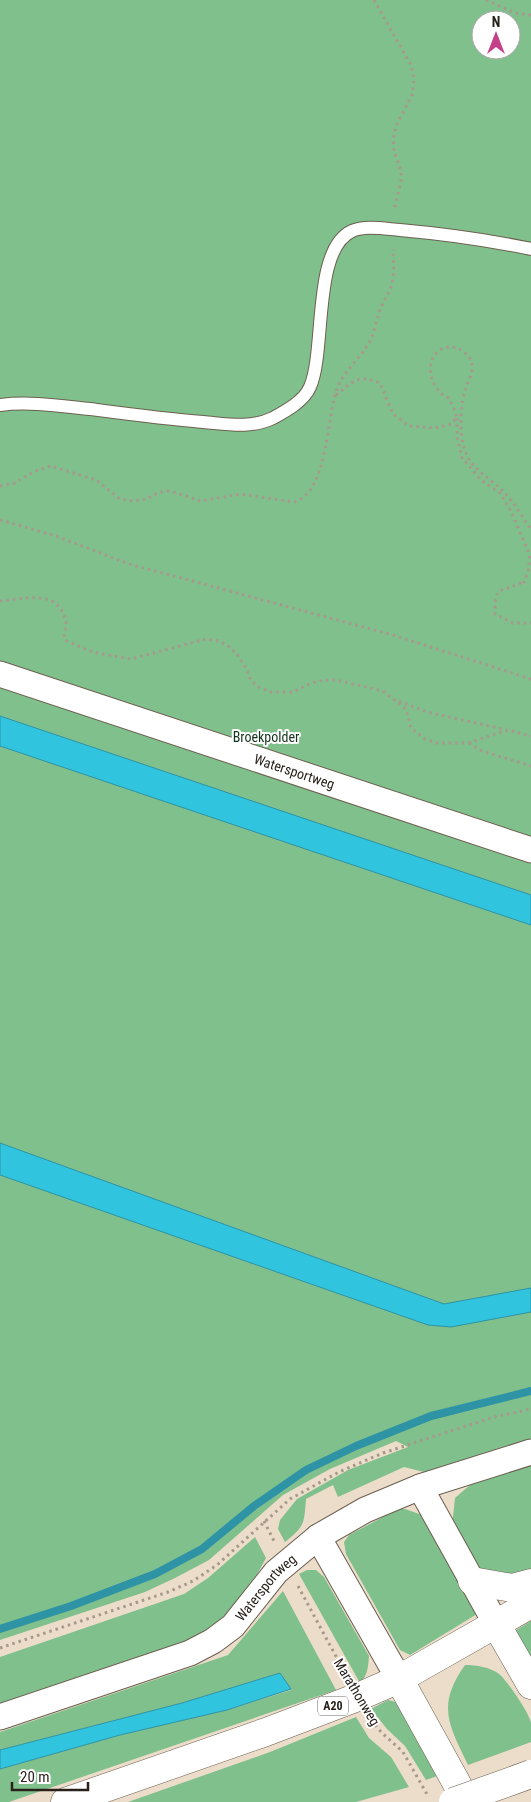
<svg xmlns="http://www.w3.org/2000/svg" width="531" height="1802" viewBox="0 0 531 1802" font-family="'Roboto Condensed',sans-serif">
  <rect width="100%" height="100%" fill="#ecdcca"/>
  <path fill="#80c08d" fill-rule="evenodd" d="M0,0H531V1572L512,1579L483,1572L471,1561L452,1526L455,1498L470,1485L477,1482L445,1466L424,1472L404,1467L338,1497L333,1485L306,1499C304,1524 305,1526 285,1542L278,1529L280,1520L297,1499L348,1470L408,1447L396,1441L330,1469L283,1495L209,1560L175,1578L145,1592L0,1640ZM481,20H511V50H481Z
    M398,1509H405L422,1515L477,1614L410,1655L400,1650L346,1554L344,1542L349,1535Z
    M255,1537L266,1558L247,1593L222,1622L191,1641L0,1705V1657L184,1594L208,1578Z
    M307,1570H316L324,1577L369,1656C368,1667 368,1675 360,1683L299,1574Z
    M283,1591L336,1690L9,1802H0V1769L120,1735L227,1710L291,1690L280,1673L182,1703L0,1750V1732L228,1655Z
    M531,1621V1664L513,1632Z
    M465,1665C476,1665 490,1667 499,1674C506,1679 530,1714 531,1723C531,1729 531,1736 531,1742L468,1765C449,1725 436,1706 465,1665Z
    M388,1700L396,1702L437,1776L426,1780L405,1746L387,1729L371,1709Z
    M356,1717L369,1738L391,1757L409,1787L356,1802H128L270,1752Z"/>
  <path fill="#31c4df" stroke="#2e93a4" d="M0,716L531,895V925L0,746Z
    M0,1143L444,1304L531,1288V1312L451,1327L428,1325L0,1175Z
    M280,1673L291,1689L227,1710L120,1735L0,1769V1750L182,1703Z"/>
  <g fill="none" stroke-linecap="round" stroke-linejoin="round">
    <path stroke="#2e93a4" stroke-width="8" d="M0,1629L71,1606L155,1574L202,1549L254,1506L306,1470L356,1446L431,1416L531,1391"/>
    <g stroke="#6c5f4f" stroke-width="14">
      <path id="lane" d="M0,405C29,401 61,406 90,409C128,414 165,419 203,422C227,424 250,429 273,418C286,411 304,401 310,387C326,351 312,249 352,231C365,225 386,229 400,230C445,234 488,240 531,249"/>
    </g>
    <g stroke="#6c5f4f" stroke-width="27">
      <g id="street">
        <path id="s1" d="M0,674L531,850"/>
        <path d="M420,1487L496,1624"/>
        <path d="M318,1537L399,1679"/>
        <path id="s2" d="M0,1717L190,1653L213,1641L233,1626L276,1572L318,1537L365,1510L420,1487L531,1452"/>
      </g>
    </g>
    <g stroke="#6c5f4f" stroke-width="29">
      <path id="secondary" d="M496,1624L531,1685
        M399,1679L467,1802"/>
    </g>
    <g stroke="#6c5f4f" stroke-width="29">
      <path id="highway" d="M472,1581L512,1588L531,1583
        M65,1802L266,1732L358,1697L399,1679L531,1604"/>
    </g>
    <path stroke="#a6998b" stroke-width="3" stroke-dasharray="2.5 4" stroke-linecap="butt" d="M374,0L411,65L414,79L412,95L396,126L393,140L394,151L401,171V181L394,210
      M486,0L515,13L531,15
      M336,395C354,381 357,374 380,383L393,414L409,426L434,428L449,425L457,418C455,411 452,403 447,397C445,396 443,395 441,393C431,383 426,366 435,355C439,349 445,347 451,347C461,348 472,356 472,366C473,373 468,381 466,388C461,403 460,422 462,437C466,470 485,472 505,493C515,504 523,518 531,530
      M457,418V437L462,458L481,480L500,493L511,511L530,556L528,572L523,584L522,582C500,595 495,582 495,614L513,623H531
      M0,486L15,483L35,471L51,466L96,480L120,499L126,500L135,501L146,499L160,492L170,491L201,501L240,494L294,502C329,492 326,415 338,386C345,371 358,360 367,346C375,334 376,320 381,307C385,299 390,292 392,283C395,272 393,260 393,249
      M0,520L53,535L129,564L393,635L531,679
      M0,601C26,599 59,588 66,622C67,627 64,633 64,638L67,641L92,652L131,659L206,639L218,641L227,645L237,654L246,668L251,681L259,687L270,692H293L311,683L323,680H336L383,691L406,709L411,728L425,739L437,743H468L508,730L531,736
      M399,701L427,712L507,730
      M469,743L482,751L531,766
      M264,1521L274,1541
      M298,1586L345,1673
      M0,1648L168,1592L193,1581L217,1565L290,1499L339,1472L383,1453L494,1417L531,1409
      M371,1720L381,1732L403,1752L428,1796"/>
    <use href="#lane" stroke="#fff" stroke-width="12"/>
    <use href="#street" stroke="#fff" stroke-width="25"/>
    <use href="#secondary" stroke="#fff" stroke-width="28"/>
    <use href="#highway" stroke="#fff" stroke-width="28"/>
    <g stroke="#6c5f4f" stroke-width="29" stroke-linecap="butt">
      <path id="highway-bridge" d="M453,1802L531,1774"/>
    </g>
    <use href="#highway-bridge" stroke="#fff" stroke-width="28"/>
  </g>
  <g text-anchor="middle" stroke-width="4" stroke-linejoin="round" paint-order="stroke">
    <rect fill="#fff" stroke="#68645f" stroke-width="1" x="318" y="1696.5" width="30" height="19" rx="4"/>
    <g font-size="12" font-weight="bold" fill="#28221b">
      <text x="333" y="1710">A20</text>
    </g>
    <g font-size="14" fill="#11331a" stroke="#fff">
      <text x="266" y="742">Broekpolder</text>
    </g>
    <g font-size="14" fill="#28221b" stroke="#fff">
      <text dy="5" stroke="none"><textPath href="#s1" startOffset="310">Watersportweg</textPath></text>
      <text dy="5" stroke="none"><textPath href="#s2" startOffset="302">Watersportweg</textPath></text>
      <text transform="translate(357 1692) rotate(59)" y="5">Marathonweg</text>
    </g>
  </g>
  <g transform="translate(496 35)"><circle r="24" fill="#ffffff" stroke="#a9a7a4"/>
  <path d="M0-4L9 19L0 12L-9 19Z" fill="#c44188"/>
  <text y="-8" font-size="14" font-weight="bold" text-anchor="middle" fill="#28221b">N</text>
  </g>
  <path d="M12 1782v8h76v-8" fill="none" stroke="#28221b" stroke-width="2.5"/>
  <text x="20" y="1782" font-size="15" fill="#28221b" stroke="#ffffff" stroke-width="4" paint-order="stroke">20 m</text>
</svg>
